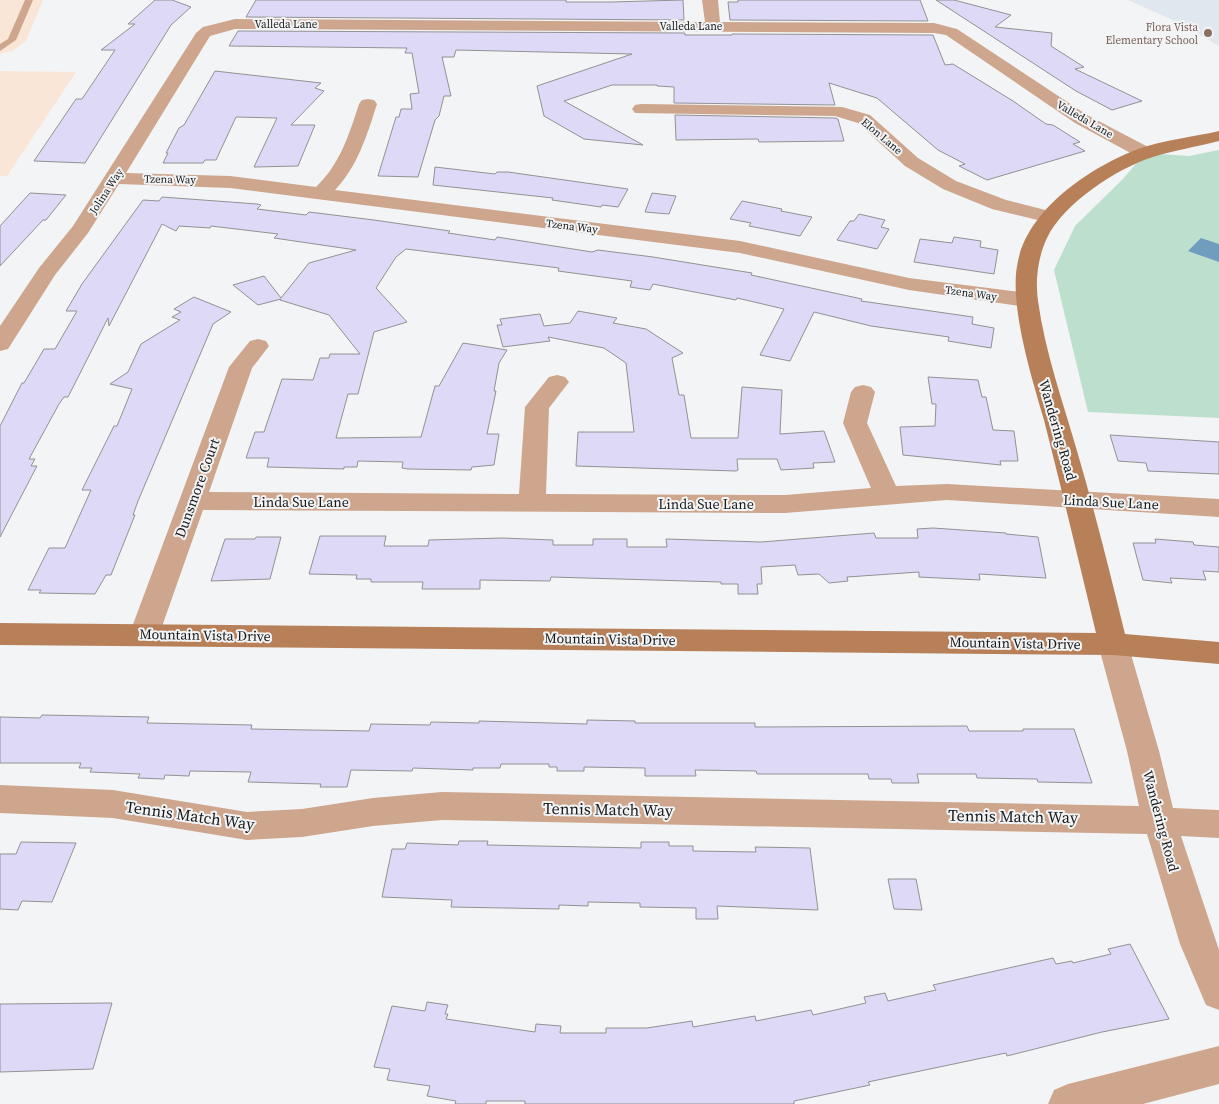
<svg xmlns="http://www.w3.org/2000/svg" width="1219" height="1104" viewBox="0 0 1219 1104" font-family="'Source Serif 4',serif">
  <rect width="100%" height="100%" fill="#f3f4f5"/>
  <path fill="#fae6d7" d="M0,0H43L26,41L12,51L0,54Z
    M0,71L76,72L7,176H0Z"/>
  <path fill="#e1e7ee" d="M1128,0H1219V46L1177,22Z"/>
  <path fill="#bce0cd" d="M1219,150V418L1088,412L1054,270L1075,226L1123,179L1145,153L1189,156Z"/>
  <path fill="#709dbd" d="M1201,238L1219,244V262L1188,251Z"/>
  <path fill="#ddd9f7" stroke="#929293" d="M155,0H172L191,7L171,25L85,163L34,161L76,99H82L115,50H101L135,24H128Z
    M256,0H566V2H611L683,0L684,20L246,17Z
    M738,0H920L928,21L730,20L728,2H738Z
    M936,0H954L1011,15L995,27L1052,33L1051,46L1084,67L1075,69L1142,101L1112,110L1076,91Z
    M238,31L685,33V35H732V34L933,35L945,65L953,64L1013,101L1046,124L1053,125L1080,142L1073,144L1085,151L987,180L959,166L965,164L938,150L877,98L829,83L835,105L674,103V87L657,86V85H612L564,101L643,145L584,139L544,116L537,86L632,54L456,50L454,57H442L451,96H444L439,116L435,120L418,177L378,176L396,117H399L401,109H412L410,94L419,93L412,53H405L407,48L229,46Z
    M215,71L321,83L315,88L324,91L291,125H315L298,166L254,167L277,118L236,117L216,160H205L203,163H163L168,153H166L179,128L184,125Z
    M675,115L835,118L838,119L844,141L759,142L758,139L676,140Z
    M435,167L495,174L497,172H508L628,189L618,207L602,205L601,207L552,200L553,198L433,185Z
    M30,193L66,195L46,220H43L0,266V226Z
    M652,193L676,196L669,214L645,212Z
    M162,197L257,204L261,205L257,209L306,215L309,212L374,220L450,231L448,233L495,240L497,237L592,252L598,250L653,257L752,273L751,275L862,299L861,301L973,317L972,324L994,328L991,348L948,341L949,337L871,326L814,312L790,361L760,355L784,309L737,298L736,300L653,284L650,290L630,287L632,281L558,271L559,268L406,249L396,257L376,288L407,322L374,332L358,394H348L336,438L421,437L435,386H439L463,343L507,350L499,363L494,391H496L487,434H499L494,465L472,467L471,470L408,469L402,468L403,462L358,461L357,467H344V469L267,467L269,458H246L255,432H264L282,379L313,380L320,358H329L330,354H360L329,315L280,300L281,299L258,305L233,285L264,276L281,298L309,263L356,250L274,238L278,234L211,226L210,228L179,226L176,231L162,224L109,326L108,318L68,397H64L59,404L29,459H35L31,466H37L0,537V426L22,383H24L44,349H55L77,311H66L82,284L143,200L159,201Z
    M742,201L782,209L781,211L812,217L800,236L749,226L751,223L730,219Z
    M859,214L885,220L881,227L889,229L877,249L837,240L850,221H854Z
    M954,237L981,241L980,247L998,250L994,274L914,262L920,239L952,243Z
    M194,297L231,312L213,324L138,501L133,515H135L111,575H106L95,594L39,593L41,590H28L49,548H65L91,490H82L114,426H117L132,389L110,384L128,372L141,344L180,320L172,317L181,312L174,309Z
    M578,311L617,318L613,323L646,329L683,353L672,358L679,395H684L691,438H738L742,387L782,390L780,434L824,431L835,462L813,463L814,468L781,470L777,459H737L738,470L736,471L576,466L578,432H634L626,363L604,348L548,337L550,341L503,347L497,325H502L500,319L540,314L544,326L570,323Z
    M928,377L978,380L982,397H986L993,430L1014,431L1018,461H1000L1001,465L903,455L900,427L935,426L936,404H932Z
    M1110,435L1219,442V474L1148,471L1146,463L1118,461Z
    M933,528L1006,533V534L1038,537L1046,578L979,574L980,580L919,577V572L847,577L848,581L829,583L819,574L798,575L795,565L761,567L762,584H757L758,594H738V584H721V582L551,577L550,581L480,580V589H422L423,582H371V579H356L357,575L309,574L320,536H386L384,546H428L429,540L502,538L553,540V545H593V539H627V547H667L666,539L761,542L874,533L876,538H918L917,529Z
    M256,537H281L270,579L211,581L225,539H255Z
    M1155,539L1193,542L1194,545L1219,547V572L1203,571L1206,580L1170,578L1172,583L1143,580L1133,543H1156Z
    M42,715L149,717L147,723L252,725L251,729L369,731L371,724L430,725L431,722L479,723V721L587,724V720L635,721V723H755V727L967,726L969,731H1023V729H1074L1092,783L1038,782L1037,779L977,778L976,774H917L919,783H892L891,779H869L868,774H757L756,771L695,770L696,776H645V768L584,767V771H557V767H549V764H501L500,768H473V770L413,768L412,771L351,770L347,787H320L321,784L248,782L251,772L190,771L189,776L165,775L164,779L138,778L140,774L90,772L92,768H79L81,763H0V717L40,718Z
    M459,841H488L487,845L641,848V842H669V846H693V851L756,852L755,847L810,848L818,910L717,906L718,919H696V908L640,907V903L588,902V906L559,905V909L451,907L452,900L382,897L392,849H405L407,843L458,845Z
    M21,842L76,843L52,902L22,901L18,910L0,909V854H16Z
    M888,879H916L922,910L894,909Z
    M1130,944L1169,1019L1102,1032L1007,1056L1006,1053L868,1082L870,1085L794,1101V1104H525V1101H486V1104H455L456,1101L427,1096L430,1086L387,1080L390,1069L374,1067L392,1006L425,1011L427,1002L448,1005L445,1014H448L446,1019L535,1032L536,1024L561,1026L560,1033H606V1028H647L692,1021L693,1027L755,1016L756,1021L811,1010L813,1015L866,1003L864,997L885,993L888,1001L936,990L933,985L1053,958L1056,964L1072,961L1073,963L1111,954L1108,949Z
    M112,1003L93,1069L0,1072V1004Z"/>
  <g fill="none" stroke-linecap="round" stroke-linejoin="round">
    <path fill="#cda68d" fill-rule="evenodd" d="M25,0H33L16,40L0,51V44L8,39Z"/>
    <path fill="#cda68d" fill-rule="evenodd" d="M702,0H718L720,22L934,23L957,29L1087,115L1152,149L1154,153L1152,157L1145,159L1138,157L1075,123L946,35L934,33L235,29L210,36L126,173L230,176L316,187C340,164 349,135 359,104L362,100L368,99L374,100L377,104C367,135 358,166 335,190L740,241L909,278L1027,293L1035,295L1038,300L1035,305L1027,307L909,290L740,253L230,188L119,184L88,233L55,275L8,349L0,351V326L39,268L73,226L196,33L203,27L235,19L705,22Z
      M641,104L842,107L870,115L918,158L956,181L1006,200L1057,213L1060,217L1057,221L1050,223L992,209L943,189L905,166L858,123L835,116L635,113L632,109L635,105Z
      M258,339L266,341L269,346L252,368L209,492L519,494L525,407L549,377L557,375L565,377L569,382L549,408L546,494L785,495L871,488L843,423L851,392L855,387L863,385L871,387L875,392L867,423L896,486L947,484L1219,499V517L947,500L785,513L203,510L159,635L154,643L144,646L134,643L129,635L229,367L250,341Z
      M1113,633L1123,636L1128,644L1159,751L1173,808L1219,810V838L1181,836L1219,950V1010L1206,1005L1180,944L1147,834L442,820L373,826L302,837L247,840L113,818L0,813V785L113,790L247,812L302,809L373,798L442,792L1139,806L1127,751L1098,644L1103,636Z
      M1219,1046V1084L1143,1104H1048L1054,1090L1068,1084Z"/>
    <path fill="#b78059" fill-rule="evenodd" d="M1219,131V141C1197,147 1174,150 1153,157C1117,168 1063,204 1047,238C1038,257 1035,280 1038,301C1045,352 1063,402 1077,451C1095,512 1110,573 1125,634L1219,642V664L1113,655L0,645V623L1096,633C1079,562 1062,491 1044,420C1032,378 1008,303 1018,261C1029,208 1091,167 1138,149C1163,140 1193,137 1219,131Z"/>
  </g>
  <circle fill="#8d6e63" stroke="#f3f4f5" stroke-width="2" cx="1208" cy="33" r="5"/>
  <g text-anchor="middle" stroke-width="4" stroke-linejoin="round" paint-order="stroke">
    <g font-size="11" fill="#19191a" stroke="#f3f4f5">
      <text x="286" y="28">Valleda Lane</text>
      <text x="691" y="30">Valleda Lane</text>
      <text transform="translate(1085 119) rotate(30)" y="4">Valleda Lane</text>
      <text transform="translate(882 136) rotate(40)" y="4">Elon Lane</text>
      <text transform="translate(170 179) rotate(1)" y="4">Tzena Way</text>
      <text transform="translate(106 191) rotate(-57)" y="4">Jolina Way</text>
      <text transform="translate(572 226) rotate(7)" y="4">Tzena Way</text>
      <text transform="translate(971 293) rotate(8)" y="4">Tzena Way</text>
    </g>
    <g font-size="11" fill="#785e54" stroke="#f3f4f5" text-anchor="end">
      <text x="1198" y="31">Flora Vista<tspan x="1198" dy="13">Elementary School</tspan></text>
    </g>
    <g font-size="14" fill="#19191a" stroke="#f3f4f5">
      <text transform="translate(1058 430) rotate(74)" y="5">Wandering Road</text>
      <text transform="translate(197 488) rotate(-70)" y="5">Dunsmore Court</text>
      <text x="301" y="507">Linda Sue Lane</text>
      <text transform="translate(1111 502) rotate(3)" y="5">Linda Sue Lane</text>
      <text x="706" y="509">Linda Sue Lane</text>
      <text transform="translate(205 635) rotate(1)" y="5">Mountain Vista Drive</text>
      <text transform="translate(610 639) rotate(1)" y="5">Mountain Vista Drive</text>
      <text transform="translate(1015 643) rotate(1)" y="5">Mountain Vista Drive</text>
      <text transform="translate(1161 821) rotate(75)" y="5">Wandering Road</text>
    </g>
    <g font-size="16" fill="#19191a" stroke="#f3f4f5">
      <text transform="translate(608 809) rotate(1)" y="6">Tennis Match Way</text>
      <text transform="translate(190 815) rotate(8)" y="6">Tennis Match Way</text>
      <text transform="translate(1013 816) rotate(1)" y="6">Tennis Match Way</text>
    </g>
  </g>
</svg>
